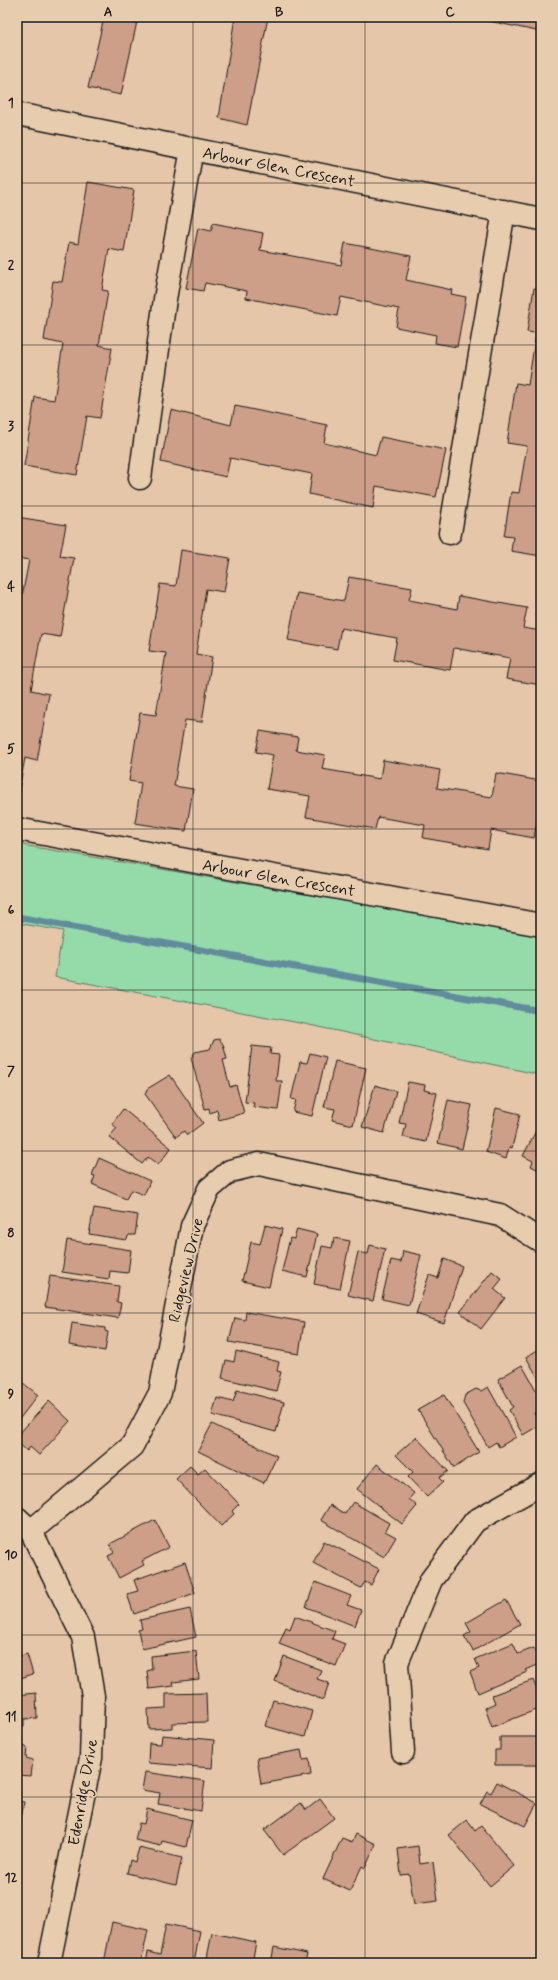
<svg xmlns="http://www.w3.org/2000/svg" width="558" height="1980" viewBox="0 0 558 1980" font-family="Mynerve,sans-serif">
  <rect width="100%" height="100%" fill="#e6c6a9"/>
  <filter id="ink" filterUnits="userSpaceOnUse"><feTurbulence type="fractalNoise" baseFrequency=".025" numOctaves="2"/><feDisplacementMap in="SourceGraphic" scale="8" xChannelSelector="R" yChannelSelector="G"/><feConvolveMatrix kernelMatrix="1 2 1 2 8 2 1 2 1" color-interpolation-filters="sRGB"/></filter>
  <g filter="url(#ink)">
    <path fill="#94dba9" stroke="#587c62" d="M17,844L541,935V1075L305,1024L55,977L63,931L17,923Z"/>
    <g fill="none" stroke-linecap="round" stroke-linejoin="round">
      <path stroke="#628c9c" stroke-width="7" d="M17,917L541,1011"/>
    </g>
    <path fill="#ce9f88" stroke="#1c1c1c" d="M104,17H138L121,95L88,88Z
      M235,17H268L247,125L219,118Z
      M470,17H541V32Z
      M88,182L134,190L124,252L109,249L102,290L108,291L99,345L112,348L100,418L87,416L77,475L24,466L35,397L54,400L63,344L44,340L53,281L62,282L69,242L78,244Z
      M213,223L263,233L260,250L341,265L345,243L411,256L406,280L452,290L451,294L466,297L457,347L435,343L436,335L396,327L399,309L341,297L337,316L246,298L247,291L205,283L203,291L186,288L198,228L211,231Z
      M534,288L541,289V556L511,551L513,537L504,536L511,492L519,493L527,446L507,443L516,383L528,385L536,333L527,332Z
      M235,406L327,425L324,443L376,455L381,437L446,450L436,497L376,486L373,508L309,494L312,474L230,458L226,477L161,462L171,410L231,425Z
      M17,517L66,525L60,556L74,558L60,637L41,634L31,690L49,694L37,761L25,758L18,795H17V623L29,560L17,558Z
      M181,550L230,558L224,592L206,589L196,654L212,657L202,722L185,720L174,786L193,789L186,831L135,823L141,783L129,781L140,713L156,715L166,653L149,651L160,584L176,586Z
      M349,577L412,588L409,600L457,609L459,596L527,608L523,628L541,631V685L506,679L510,658L454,648L450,670L393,660L397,638L341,628L337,649L288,640L297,593L344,601Z
      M260,731L298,737L296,750L325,755L322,769L380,779L383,760L440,770L437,788L492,797L496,773L541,781V798L534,838L491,830L488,849L423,838L425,825L378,817L375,829L306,817L310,796L267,789L273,755L256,752Z
      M219,1039L223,1044L227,1059L223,1060L230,1087L236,1085L244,1113L219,1120L217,1110L210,1113L209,1108L205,1109L191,1058L195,1052L210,1049L214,1040Z
      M252,1046L271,1048L270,1054L279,1055L276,1081H282L278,1110L253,1107L254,1103L245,1102Z
      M310,1053L326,1057L312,1116L293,1112L296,1100L291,1099L300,1062L307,1063Z
      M335,1061L366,1068L353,1125L332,1120L335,1109L324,1107Z
      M170,1075L203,1123L187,1135L184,1131L176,1137L145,1094L147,1089Z
      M408,1082L425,1085L424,1090L437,1093L426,1142L403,1137L406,1124L399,1123Z
      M375,1085L396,1091L384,1133L362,1127Z
      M448,1100L472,1105L462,1149L438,1143Z
      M496,1108L520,1114L512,1148L509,1147L506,1159L486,1152Z
      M123,1109L171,1148L158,1165L148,1157L142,1164L109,1137L117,1128L112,1124Z
      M541,1121V1171L531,1166L533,1161L523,1156Z
      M99,1158L150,1181L144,1195L131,1190L126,1199L92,1184L95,1176L92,1175Z
      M94,1208L138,1215L135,1235H129L126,1240L89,1234Z
      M265,1225L282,1229L269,1287L242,1281L251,1242L260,1244Z
      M297,1229L317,1234L307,1277L282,1271L290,1238L294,1239Z
      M334,1238L350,1241L340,1289L314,1284L322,1246L332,1248Z
      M67,1240L131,1250L128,1273L110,1271L109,1279L62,1272Z
      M370,1245L385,1249L373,1301L348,1295L358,1252L368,1254Z
      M403,1251L421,1255L409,1305L382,1299L391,1260L401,1262Z
      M444,1259L462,1266L444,1323L416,1314L429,1275L438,1278Z
      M492,1271L502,1279L494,1289L505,1298L481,1329L460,1312Z
      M50,1276L119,1286L117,1302L121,1303L118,1318L45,1307Z
      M246,1312L304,1322L299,1354L229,1342L235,1318L245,1320Z
      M72,1323L105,1328V1331L108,1332L105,1351L69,1345Z
      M541,1348V1383L526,1357Z
      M236,1351L279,1362L277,1371L281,1372L276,1391L222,1378L226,1360L234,1362Z
      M522,1365L541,1399V1409L534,1413L540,1425L523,1435L509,1410L513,1407L498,1379Z
      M17,1378L38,1395L17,1422Z
      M488,1387L516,1437L499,1447L496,1442L488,1447L463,1403L465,1395L476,1389L481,1391Z
      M237,1390L284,1402L276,1432L212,1415L217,1398L233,1402Z
      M444,1395L479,1452L454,1468L418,1410Z
      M49,1401L70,1421L39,1455L30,1447L27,1451L17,1442V1436Z
      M212,1424L277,1456L264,1483L198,1451Z
      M416,1437L448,1471L439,1478L443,1482L427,1497L408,1477L413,1472L396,1455Z
      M377,1464L414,1493L409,1499L417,1506L402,1524L357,1489Z
      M190,1466L198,1474L205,1468L239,1504L232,1511L234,1514L221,1526L176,1479Z
      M353,1502L389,1523L385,1531L396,1537L384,1557L321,1520L330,1505L345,1514Z
      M155,1520L169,1547L142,1561L144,1565L119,1578L108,1556L114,1553L110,1544Z
      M324,1541L379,1569L371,1585L365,1582L361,1588L313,1563Z
      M185,1562L195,1593L134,1614L127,1594L138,1591L134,1580Z
      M315,1582L351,1596L347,1605L361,1610L355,1626L306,1607Z
      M506,1600L520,1624L473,1651L464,1636L471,1632L466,1623Z
      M190,1609L196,1637L142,1649L138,1630L142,1629L140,1620Z
      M295,1616L335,1631L332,1639L345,1644L336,1666L279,1644L286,1627L290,1629Z
      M513,1643L518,1654L534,1648L541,1663L525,1670L527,1672L478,1693L470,1672L479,1668L475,1659Z
      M196,1651L199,1679L173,1682L174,1686L149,1689L147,1671L152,1669L151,1656Z
      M27,1654L33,1674L17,1679V1657Z
      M284,1656L321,1670L317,1679L329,1683L323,1700L275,1681Z
      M533,1680L541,1700V1708L492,1727L485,1708L495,1703L492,1695Z
      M36,1693L37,1718L24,1719V1726L17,1727V1695Z
      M206,1693L207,1722L172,1723V1728L149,1729L148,1709L166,1708V1694Z
      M273,1700L312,1711L305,1737L265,1726Z
      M162,1735L214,1740L212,1768L148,1763L149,1743L161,1744Z
      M500,1737H541V1765H495V1750H500Z
      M17,1746L27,1747L26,1758L33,1760L31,1776L17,1775Z
      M301,1750L303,1760L309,1759L311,1775L261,1784L257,1758Z
      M145,1772L205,1781L201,1811L158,1804L160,1793L142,1790Z
      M497,1782L537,1803L525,1826L480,1804L487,1791L491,1793Z
      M320,1799L334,1818L283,1855L264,1830L301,1803L306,1810Z
      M17,1801L24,1802L21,1819H17Z
      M147,1809L192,1820L186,1847L162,1841L161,1846L135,1840L139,1823L144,1824Z
      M467,1820L475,1831L481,1826L514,1866L490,1886L449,1835Z
      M356,1834L376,1844L365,1868L362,1866L350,1891L323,1879L342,1838L352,1842Z
      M418,1846L420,1864L433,1862L438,1901L414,1904L409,1874L401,1875L398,1849Z
      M139,1848L182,1858L176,1885L127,1873L130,1860L135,1862Z
      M112,1922L148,1930L141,1963H104Z
      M166,1924L200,1931L194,1963H146L148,1952L160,1955Z
      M212,1933L256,1942L252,1963H206Z
      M274,1947L307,1954L305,1963H271Z
      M327,1959L348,1963H326Z"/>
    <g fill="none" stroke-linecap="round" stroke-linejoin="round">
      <g stroke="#1c1c1c" stroke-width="25">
        <path id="minor" d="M17,114L541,219
          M140,478L165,299L192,149
          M450,533L504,211
          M17,829L541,925
          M17,1518L31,1531L83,1637L93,1696L91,1758L49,1963
          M31,1531L132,1446L160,1393L192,1226L209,1189L230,1171L259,1164L500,1215L541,1241
          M403,1752L397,1663L431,1580L475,1521L541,1484"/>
      </g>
      <use href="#minor" stroke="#e7ccae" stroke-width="22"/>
    </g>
  </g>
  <path fill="none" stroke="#1c1c1c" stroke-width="1" stroke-opacity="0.55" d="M193,17V1963M365,17V1963M17,183H541M17,345H541M17,506H541M17,667H541M17,829H541M17,990H541M17,1151H541M17,1313H541M17,1474H541M17,1635H541M17,1797H541"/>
  <g text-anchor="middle" stroke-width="3.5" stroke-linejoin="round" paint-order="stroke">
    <g font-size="16" fill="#1c1c1c" stroke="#e7ccae">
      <text transform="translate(279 166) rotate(11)" y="6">Arbour Glen Crescent</text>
      <text transform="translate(279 877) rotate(10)" y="6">Arbour Glen Crescent</text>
      <text transform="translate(185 1270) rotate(-77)" y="6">Ridgeview Drive</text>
      <text transform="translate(82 1792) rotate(-80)" y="6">Edenridge Drive</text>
    </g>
  </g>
  <rect width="558" height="1980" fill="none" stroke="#e7ccae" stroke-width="44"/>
  <rect x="22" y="22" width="514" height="1936" fill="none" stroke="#1c1c1c" stroke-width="1.5"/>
  <g font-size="13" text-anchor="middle" font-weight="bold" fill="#1c1c1c">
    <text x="108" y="16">A</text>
    <text x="279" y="16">B</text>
    <text x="450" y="16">C</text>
    <text x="11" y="107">1</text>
    <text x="11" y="269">2</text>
    <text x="11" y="430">3</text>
    <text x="11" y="591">4</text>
    <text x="11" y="753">5</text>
    <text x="11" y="914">6</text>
    <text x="11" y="1075">7</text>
    <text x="11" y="1237">8</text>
    <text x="11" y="1398">9</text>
    <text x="11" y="1559">10</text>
    <text x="11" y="1721">11</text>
    <text x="11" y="1882">12</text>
  </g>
</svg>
